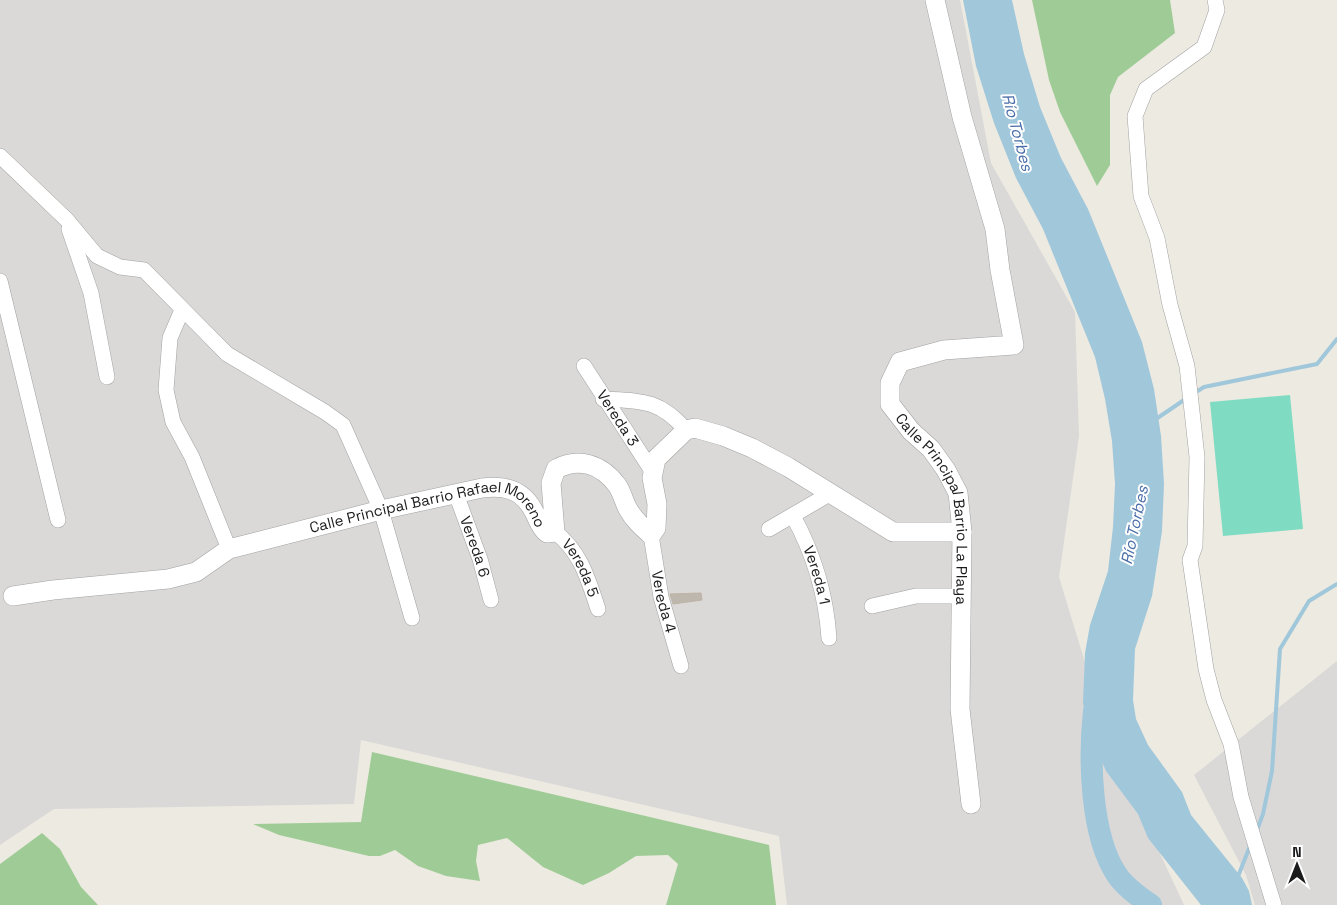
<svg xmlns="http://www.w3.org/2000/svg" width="1337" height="905" viewBox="0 0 1337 905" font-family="'Space Grotesk',sans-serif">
  <rect width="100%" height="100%" fill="#edeae1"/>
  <path fill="#dad9d8" d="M0,0H960L991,163L1075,312L1079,436L1059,577L1111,748L1184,905H787L779,836L361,740L354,804L54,809L0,845Z
    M1337,661V905H1255L1246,875L1194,775Z"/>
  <path fill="#9fcc96" d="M1032,0H1170L1175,33L1118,77L1110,95V165L1097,186L1060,112L1049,80Z
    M372,752L769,845L776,905H666L678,864L668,855L636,856L609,873L583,885L543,867L507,838L478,845L476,861L480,881L446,876L418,866L395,850L380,856H369L279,835L253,824L361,822Z
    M42,833L60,849L81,887L98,905H0V864Z"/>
  <path fill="#7fdcc3" d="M1290,395L1303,529L1223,536L1210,402Z"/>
  <path fill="#a1c7db" d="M963,0H1012L1024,54L1040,107L1061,158L1088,209L1142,342L1154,389L1161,436L1164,484L1162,531L1152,596L1135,649L1133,700L1136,719L1148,745L1182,792L1191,815L1242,878L1249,891L1252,905H1201L1148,838L1138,814L1106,771L1089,732L1083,703L1085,653L1090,625L1108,571L1113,527L1115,484L1112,441L1105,399L1095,357L1043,229L1016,178L994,123L976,66Z"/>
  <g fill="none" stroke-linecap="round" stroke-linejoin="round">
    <path stroke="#a1c7db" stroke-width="4" d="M1193,394L1204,387L1317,364L1337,339
      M1156,419L1187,398
      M1257,830L1263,814L1272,771L1280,649L1309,601L1337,584
      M1237,879L1250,846"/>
    <path stroke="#a1c7db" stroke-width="22" d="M1094,711C1089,757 1090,835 1117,875C1125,887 1139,897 1151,905"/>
  </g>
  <path fill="#bdb7ae" stroke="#beb3a4" d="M701,593L702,600L673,604L670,594Z"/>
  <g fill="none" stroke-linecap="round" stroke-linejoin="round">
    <g stroke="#a2a2a2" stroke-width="16">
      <g id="minor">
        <path d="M1215,0L1217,10L1204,47L1146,89L1135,116L1141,196L1157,238L1170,305L1187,366L1197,457L1195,546L1190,560L1206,669L1214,700L1231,744L1241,797L1274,905"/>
        <path d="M0,156L67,220L97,256L120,267L144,270L227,354L325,412L343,425L381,510L412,618"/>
        <path d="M69,229L91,293L107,377"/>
        <path d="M0,281L58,520"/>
        <path d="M182,310L170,338L166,390L173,422L192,457L229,549"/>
        <path id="s1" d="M584,366L652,471"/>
        <path d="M603,399C641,401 659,399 686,430"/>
        <path id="s2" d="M456,494L480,559L491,600"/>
        <path id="s3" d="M793,516C814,554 826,595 829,638"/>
        <path d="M769,529L831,493"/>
        <path id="s4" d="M555,532C581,552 588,579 598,609"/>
        <path id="s5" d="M651,535L661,597L681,666"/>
        <path d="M872,606L916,596H961"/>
      </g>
    </g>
    <g stroke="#a2a2a2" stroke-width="20">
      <g id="tertiary">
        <path id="s6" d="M935,0L962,117L995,229L1000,270L1014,345L944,350L900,362L890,383V404L911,431L931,449L946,470L958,493L962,532L960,709L971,804"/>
        <path id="s7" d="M13,596L53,590L168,579L196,572L229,549L381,510L482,488C504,485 522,489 533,510C538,518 539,527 547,533L555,532L551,483L556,469C579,457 601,464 617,485C622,492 624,502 628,509C634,520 642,527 651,535L656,528L657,504L652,478L656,459L686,430L695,428L723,436L752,448L788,467L893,532H962"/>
      </g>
    </g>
    <use href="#minor" stroke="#fff" stroke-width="15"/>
    <use href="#tertiary" stroke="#fff" stroke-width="19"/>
  </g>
  <g text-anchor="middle" stroke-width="4" stroke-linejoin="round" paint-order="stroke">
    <g font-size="15" fill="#1b1b1b" stroke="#fff">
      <text dy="5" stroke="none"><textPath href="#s1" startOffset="62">Vereda 3</textPath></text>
      <text dy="5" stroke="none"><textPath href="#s6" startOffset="634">Calle Principal Barrio La Playa</textPath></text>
      <text dy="5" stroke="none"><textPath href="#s7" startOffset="436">Calle Principal Barrio Rafael Moreno</textPath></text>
      <text dy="5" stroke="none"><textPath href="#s2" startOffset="56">Vereda 6</textPath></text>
      <text dy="5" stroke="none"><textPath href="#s4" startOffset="45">Vereda 5</textPath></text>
      <text dy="5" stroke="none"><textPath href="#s3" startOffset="64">Vereda 1</textPath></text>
      <text dy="5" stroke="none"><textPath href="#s5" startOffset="68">Vereda 4</textPath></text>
    </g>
    <g font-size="16" font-style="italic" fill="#4a6ea9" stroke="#fff">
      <text transform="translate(1018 132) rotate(75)" y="6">Río Torbes</text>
      <text transform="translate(1134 525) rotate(-78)" y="6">Río Torbes</text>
    </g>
  </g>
  <g transform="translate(1297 865)" stroke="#ffffff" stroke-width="4" paint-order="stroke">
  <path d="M0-4L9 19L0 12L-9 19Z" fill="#1b1b1b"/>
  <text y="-8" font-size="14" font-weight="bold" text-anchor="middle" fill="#1b1b1b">N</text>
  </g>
</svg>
